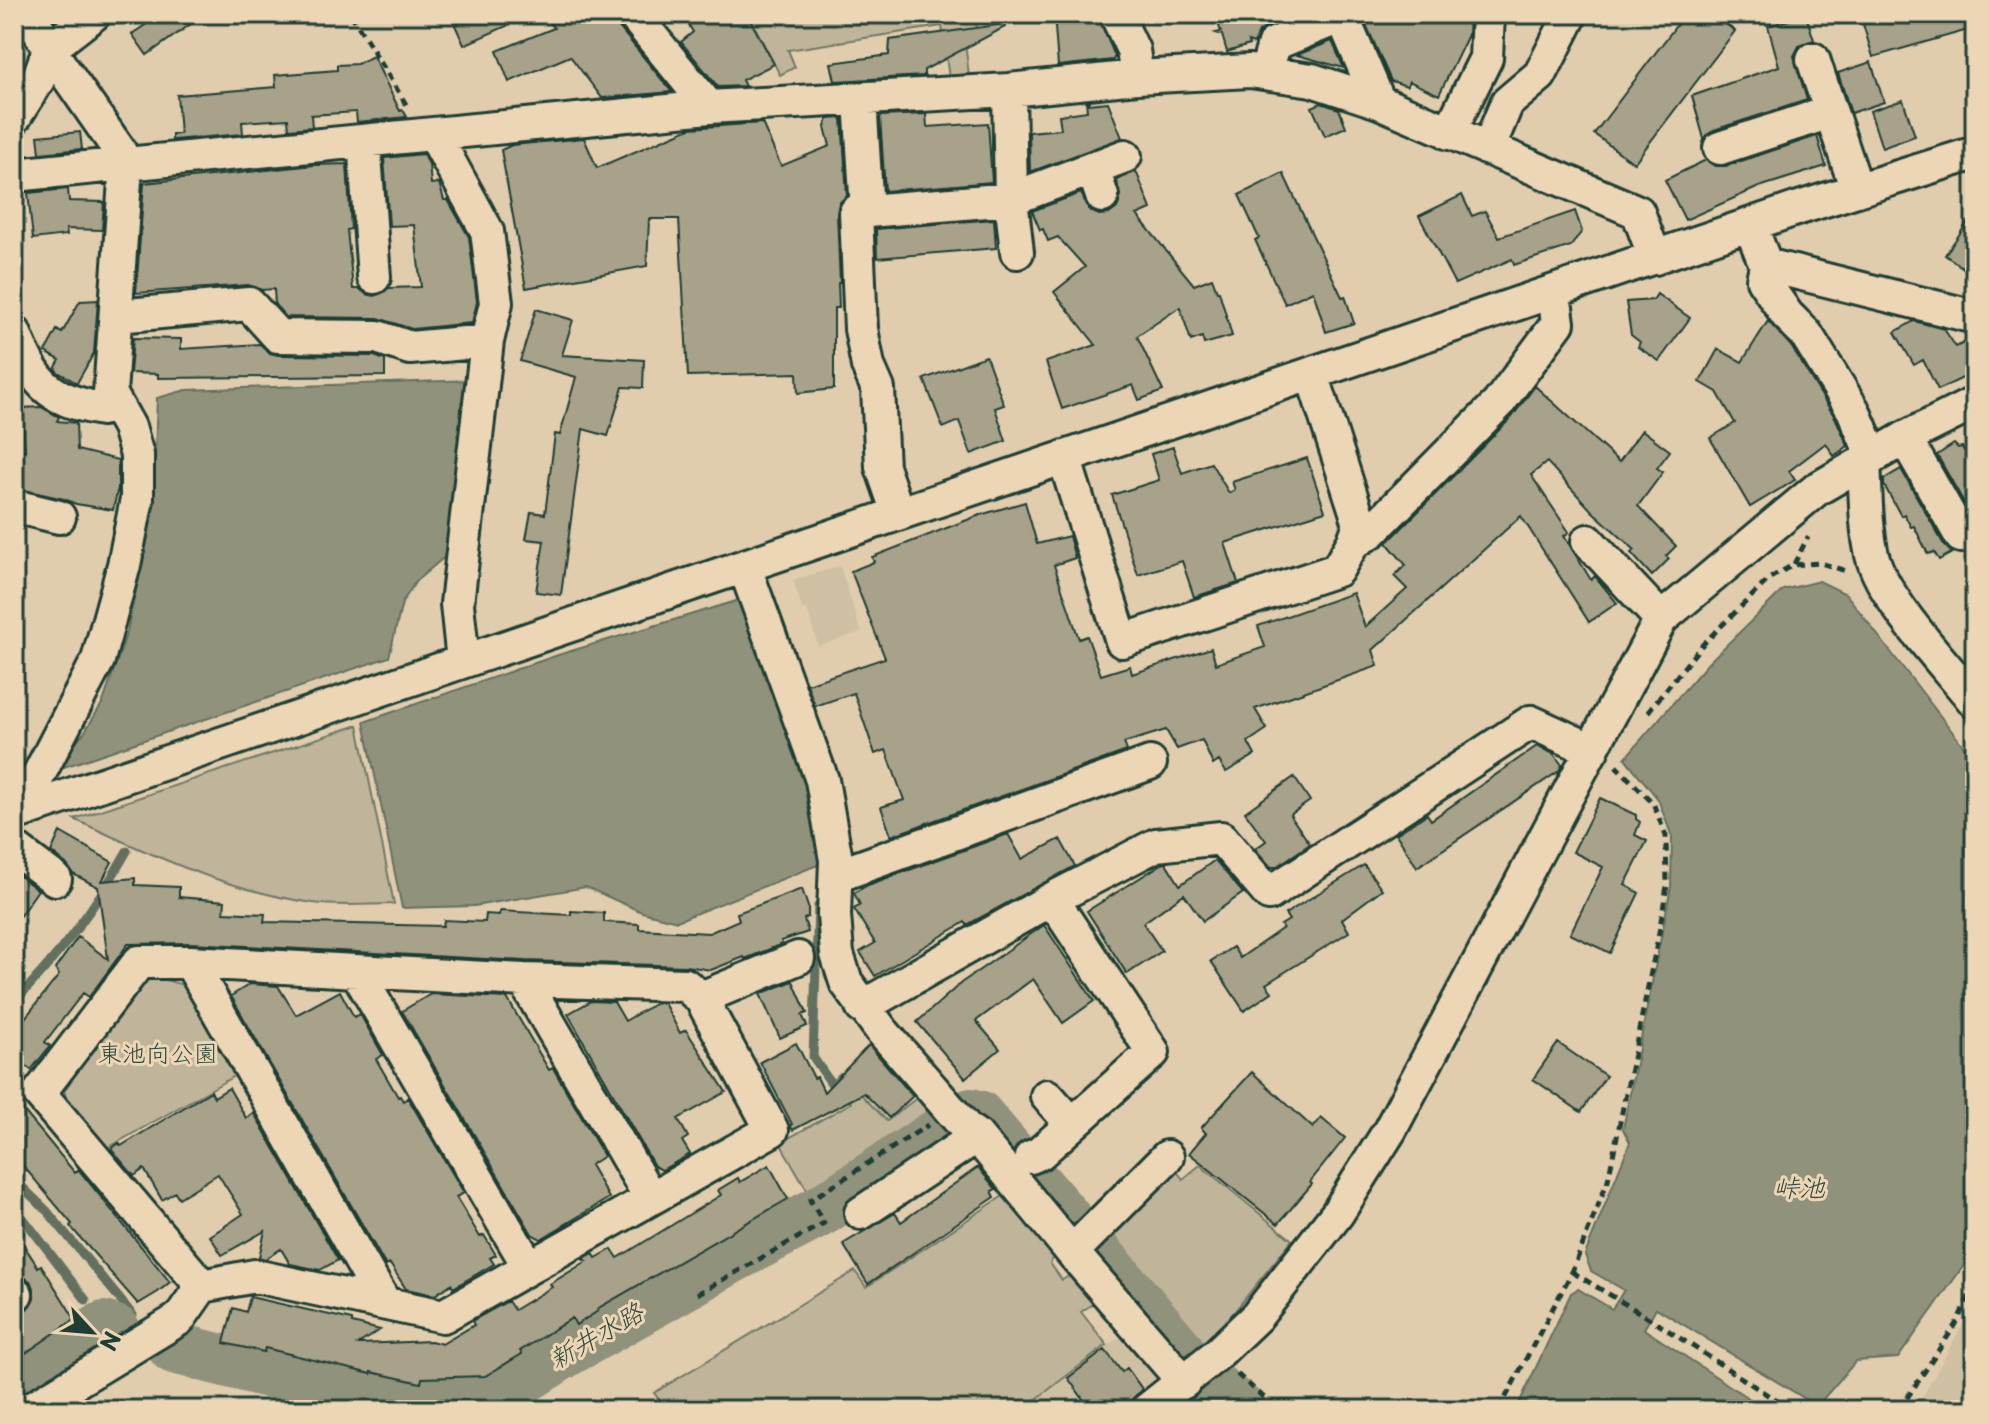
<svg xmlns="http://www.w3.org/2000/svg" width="1989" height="1424" viewBox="0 0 1989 1424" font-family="'Playpen Sans','Klee One',sans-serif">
  <rect width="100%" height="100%" fill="#e1cdae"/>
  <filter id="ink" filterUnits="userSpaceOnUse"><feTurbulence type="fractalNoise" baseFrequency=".0125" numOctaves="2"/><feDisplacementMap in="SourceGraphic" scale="16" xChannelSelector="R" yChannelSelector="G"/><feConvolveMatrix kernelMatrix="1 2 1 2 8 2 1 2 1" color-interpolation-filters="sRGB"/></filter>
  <g filter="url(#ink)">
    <path fill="#d0c0a3" d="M840,566L861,632L818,646L807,609H802L793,580Z
      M1975,1303V1410H1915Z
      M1128,1330L1157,1366L1161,1384L1126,1410H1028L1026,1408Z"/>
    <path fill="#c0b59a" stroke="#707967" stroke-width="2" d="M748,14H988L990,17L976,23L977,30L964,34L970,84L950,86L942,26L788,50L795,67L780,75Z
      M358,725L394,904C368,904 339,907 313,903C229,891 151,855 74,819Z
      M145,974L183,985L236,1075L104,1150L66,1104L64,1085Z
      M840,1073L887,1121L923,1093L942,1114L810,1195L780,1143L851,1103L833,1080Z
      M1171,1164L1183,1179L1200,1165L1292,1240L1206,1347L1106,1233Z
      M1006,1194L1054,1247L1053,1259L1050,1263L1062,1280L1071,1275L1098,1300L1081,1312L1107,1345L1026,1407L1027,1410H667L654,1393L855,1271L866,1287Z"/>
    <path fill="#91927c" stroke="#63705f" stroke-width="2" d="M472,380L448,554L416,581L402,603L389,657L64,767L58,759L84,733L103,702L127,632L153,510L157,398L186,390Z
      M1819,581L1846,594L1975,761V1240L1969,1258L1898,1358L1856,1361L1817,1406L1656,1308L1644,1329L1766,1410H1516L1571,1293L1578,1289L1612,1309L1624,1290L1591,1271L1585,1255L1630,1142L1623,1129L1671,887L1672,837L1658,799L1625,758L1708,663L1783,590Z
      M746,598L819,819L820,864L677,921L642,912L586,887L474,906L402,908L364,722L558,655Z"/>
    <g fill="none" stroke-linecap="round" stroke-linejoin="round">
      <path stroke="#63705f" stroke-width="9" d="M818,906L813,1057L837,1092
        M14,1002C57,958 97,905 127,851
        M14,1179L47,1211L133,1315L126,1326L115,1331
        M14,1206L86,1300"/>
      <path stroke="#91927c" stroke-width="52" d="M971,1114L978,1116L1078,1233
        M822,1210L946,1129
        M1094,1250L1180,1352
        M174,1348L315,1384L381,1396L431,1398L505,1390L568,1350L731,1258L815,1214
        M14,1377L104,1327L115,1331
        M1209,1383L1241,1410"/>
    </g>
    <path fill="#a8a28a" stroke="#1f3d34" stroke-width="2" d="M142,14H205L147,55L132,34L148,23Z
      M450,14H533L464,45Z
      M543,14H614L618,26L672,92L602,98L570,56L509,82L497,51L554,28Z
      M682,14H747L774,64L742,80L745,86L718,87L681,42L693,32Z
      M1054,14H1097L1115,56L1113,60L1058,66Z
      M1215,14H1250L1252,21L1266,16L1269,25L1259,32L1254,44L1248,42L1249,45L1227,52L1222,35L1216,33L1221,32Z
      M1366,14H1469L1468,35L1439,95L1409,81L1407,86L1391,81L1364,20Z
      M1685,14H1712L1735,31L1634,163L1594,134Z
      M1860,14H1975V28L1873,57Z
      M1806,15L1814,40L1799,46L1794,56L1807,100L1714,130L1704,139L1692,96L1779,66L1768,26Z
      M1004,24L1005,27L924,70V76L835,81L831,63L889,55L890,40Z
      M1332,41L1344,68L1297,55Z
      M373,56L400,111L403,110L407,117L357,122L356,112L311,115L312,127L289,129L288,119L242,122L243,134L172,140V134H180L177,95L276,87L275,75L337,70V65L357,64Z
      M1871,62L1884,102L1851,113L1838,73Z
      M1903,100L1915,136L1882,148L1870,111Z
      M1086,101H1089L1087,104L1108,102L1122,138L1030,172L1029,132L1061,129L1059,115L1087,111Z
      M1321,103L1339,109L1346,127L1325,136L1312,107Z
      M926,114L927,127L988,123L992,182L885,191L880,116Z
      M842,118L847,196L839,203L837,213L840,283H838L839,308H834V389L798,393L797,373L688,376L679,219H649L647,266L526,288L501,150L512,145L584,138L597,168L690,128L762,123L781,166L830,146L825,127L828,119Z
      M80,132L82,149L40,153L38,136Z
      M1817,136L1826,166L1759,187L1685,220L1665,180L1706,160L1715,166H1726Z
      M423,154L429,164L431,184L439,183L444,200H448L469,237L477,302L472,323L412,329L378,318L286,317L275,305L274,289L262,290L248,285L136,293L144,183L315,165L347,164L351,229L347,230L353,289H360L366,294L375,296L389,288L421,287L414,225L389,226L384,158Z
      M1136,171L1151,209L1137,215L1194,285L1212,278L1217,291H1219L1232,336L1204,344L1202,337L1191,341L1180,307L1137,336L1163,391L1139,400L1133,385L1062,409L1046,362L1096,345L1054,292L1085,267L1058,237L1048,241L1043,229L1040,230L1032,211L1081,193L1090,211L1099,215L1109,214L1117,208L1120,201L1117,180Z
      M1283,173L1342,297L1345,296L1354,323L1326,332L1313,291L1285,304L1255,240L1259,238L1239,195Z
      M68,189L69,201L104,202L102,230L66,229L67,235L33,239L28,193Z
      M1462,195L1472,216L1485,211L1499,237L1575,211L1582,231L1571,246L1514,265L1512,259L1455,284L1419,216Z
      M1975,212V276L1945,255Z
      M994,219L996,248L877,258L876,229Z
      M1657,294L1690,318L1659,361L1638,347L1640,342L1631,335L1626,302L1653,300Z
      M98,300L94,353L77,383L58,372L55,369L60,360L45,352L57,330L62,333L80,301Z
      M536,309L573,320L562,355L644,360L643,388L623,387L608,436L583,429L561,595L536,592L544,541L526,539L531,512L545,514L555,434L560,435L576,377L520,361Z
      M1768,321L1791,346L1836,419L1848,446L1834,456L1826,443L1789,471L1795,480L1750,507L1710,438L1735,423L1717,392L1700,382L1718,349L1742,362Z
      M1914,321L1944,329L1956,347L1975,337V372L1938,390L1923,360L1914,365L1895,332Z
      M133,338L181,339V349L260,344L270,353L278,355L374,356L385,360V376L158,378V374L130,373Z
      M986,356L1004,405L995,408L1006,441L971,454L959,421L943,428L924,379Z
      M1535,386L1619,462L1642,430L1670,451L1657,468L1663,472L1638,506L1676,546L1666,556L1669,559L1652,576L1631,553L1635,550L1592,511L1547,462L1531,475L1569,532L1564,536L1591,580L1595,576L1617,603L1589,622L1521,516L1373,650L1378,666L1255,709L1267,729L1248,742L1255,755L1226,772L1219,761L1213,765L1202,740L1177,749L1166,730L1124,743L1127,751L891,836L881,807L904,800L886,750L875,754L854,693L815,706L807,684L885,658L851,571L874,562L872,557L980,515L1025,502L1037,544L1069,536L1075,558L1054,565L1079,639L1087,636L1101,675L1130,666L1132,674L1211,648L1216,664L1265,647L1258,626L1353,593L1365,627L1407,589L1394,576L1406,565L1387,543L1512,417Z
      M41,407L59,417L57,421L76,423L77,450L118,460V488L113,510L76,504L64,499L14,488V448L25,450L22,408Z
      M1954,444L1958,448L1962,447L1975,470V522L1937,455Z
      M1173,447L1182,473L1211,463L1229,493L1235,490L1232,482L1307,458L1325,511L1225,543L1238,583L1194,597L1182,561L1138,575L1112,495L1159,480L1151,454Z
      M1901,469L1944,545L1952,553L1939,560L1934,552L1928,554L1914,526L1911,527L1904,514L1901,516L1884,485V479Z
      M1537,746L1554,754L1562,765L1559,771L1417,867L1396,834L1427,814L1431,820Z
      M1294,777L1310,801L1290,815L1310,844L1276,867H1271L1255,849L1266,841L1245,812Z
      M1600,798L1636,815V819L1640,822L1635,835L1647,841L1625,885L1639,893L1610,953L1570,934L1603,867L1573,852Z
      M60,832L112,862L102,881L135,878V885L179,887V897L225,901L224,912L265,914L264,922L443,926L444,920L485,922L486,914L499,915L500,911L571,915V911L604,913V922L639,924V929L709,933L739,920L737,913L802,889L808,907V917L804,919L808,932L781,941L782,944L745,959L744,957L711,970L686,966L525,961L191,943L128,944L89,997L83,993L45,1042L50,1046L31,1070L14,1056V1032L59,975L55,969L78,937L108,959L98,887L73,874L66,864L51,852Z
      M1008,834L1022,859L1060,839L1075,866L967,925L965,922L875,976L860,952L875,943L854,909L860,905L854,893L868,885Z
      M1215,860L1243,893L1203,921L1184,894L1143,923L1162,951L1127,974L1087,911L1162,864L1166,863L1180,885Z
      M1364,865L1382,889L1342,919L1349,932L1266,984L1272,992L1244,1011L1211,961L1233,947L1240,958L1283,928L1281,925L1289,920L1285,914Z
      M14,872L38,890L14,924Z
      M1044,925L1094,1001L1063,1023L1033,979L976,1021L1000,1049L965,1078L917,1022L961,983Z
      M793,981L807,1013L802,1015L807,1026L780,1038L760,994Z
      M250,984L278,986L296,1015L340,991L354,1017L360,1014L383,1055L376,1059L398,1097L400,1096L403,1101L408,1098L464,1193L456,1197L480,1237L484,1235L496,1255L490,1258L494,1264L453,1288L451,1284L435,1295L406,1289L390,1264L386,1266L231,996Z
      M431,994L507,998L546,1065L549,1070L553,1068L604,1156L590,1165L609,1198L541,1239L532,1234L402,1011Z
      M591,1001L614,1002L625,1021L656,1003H664L680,1033L686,1030L726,1092L678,1119L688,1137L682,1141L690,1154L662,1170L654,1166L568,1014Z
      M796,1043L814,1078L817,1077L824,1092L869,1045L913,1096L889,1118L864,1093L793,1130L790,1126L792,1124L760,1062Z
      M1558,1043L1606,1076L1581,1112L1533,1079Z
      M1252,1072L1313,1128L1321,1118L1345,1138L1310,1182L1312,1184L1278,1224L1189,1153L1206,1133L1201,1128Z
      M229,1088L246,1118L254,1113L338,1260L320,1270L290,1264L281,1249L265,1259L259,1257L265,1231L222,1255L210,1236L243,1214L218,1174L179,1198L175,1192L162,1200L144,1169L134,1176L111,1149L119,1143L121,1146L211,1091L214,1097Z
      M14,1099L75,1173L79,1170L170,1282L158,1292L138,1304L70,1226L72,1224L14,1155Z
      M769,1165L788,1199L597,1309L598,1311L576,1325L572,1318L520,1351L522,1354L485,1376L422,1378L421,1383L371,1372V1374L265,1348L264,1352L224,1343L233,1308L246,1312L250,1297L352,1320V1323L380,1330L358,1344L431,1341L442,1344L474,1325L472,1321L508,1301L514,1310L552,1287L550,1284L587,1261L582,1259L593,1253L596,1258L612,1249L618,1258L721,1195L718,1190L738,1178L740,1182Z
      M978,1167L996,1189L992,1191L995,1197L868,1284L843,1244L895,1213L901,1222Z
      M14,1230L38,1267L41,1265L75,1319L14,1361V1314L27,1309L34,1298V1288L30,1281L22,1276H14Z
      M1105,1350L1122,1372L1127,1368L1142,1389L1122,1410H1091L1068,1378Z"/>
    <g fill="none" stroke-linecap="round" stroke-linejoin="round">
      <g stroke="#1f3d34" stroke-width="38">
        <path id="minor" d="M633,14L709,107
          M1116,14L1133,50L1137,77
          M1338,14L1342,16L1379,102
          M1813,59L1857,190
          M1266,73L1274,44L1347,14
          M1009,90L1011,199L1017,252
          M860,100L867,211
          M14,118L38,80L49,49L94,14
          M1449,133L1486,58L1488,14
          M434,134L487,231L496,303L487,341L457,604L463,661
          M364,141L374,277
          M1720,148L1830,112
          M1488,149L1507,103L1540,75L1571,14
          M1093,169L1102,196
          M14,175L709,107L1009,90L1137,77L1250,71L1312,80L1379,102L1638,212L1655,258
          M1750,225L1766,265L1975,317
          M1766,265L1763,280L1787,315L1806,334L1853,410L1873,457
          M117,316L249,304L278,336L377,337L410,348L487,341
          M14,332C34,382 47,400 102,409
          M1905,438L1961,536
          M1064,457L1122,641L1337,570L1353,543L1360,524L1312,374
          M1864,462C1866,494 1865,525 1872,555C1883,600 1945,664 1975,702
          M14,506L59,517
          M898,513L882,467L878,389L868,366L861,329L856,212L1011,199L1125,156
          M1588,541L1661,619
          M1353,543L1372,531L1498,404L1558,323L1556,308
          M745,568L822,780L836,860L834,915L837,954L846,982L882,1031L967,1129L977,1136L1072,1252L1184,1382
          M26,809L33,786L98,660L124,565L137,499V455L129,427L110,393L126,166L119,150L49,49L30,14
          M14,814L1796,209L1975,153
          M14,848L55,879
          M836,876L1150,763
          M190,962L384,1302
          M357,972L529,1267
          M524,980L650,1197
          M701,998L798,958
          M862,1007L1052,899L1156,845L1221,838L1269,894L1531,722L1592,750
          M1047,1096L1072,1124
          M1031,1157L1040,1153L1153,1052L1052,899
          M861,1213L977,1136
          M1072,1252L1167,1157
          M14,1296L16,1294
          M29,1410L179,1319L202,1286L255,1276L443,1316L772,1130L701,998L685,985L524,980L190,962H139L39,1093L202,1286
          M1147,1410L1216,1355L1257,1316L1337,1214L1390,1130L1661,619L1817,489L1905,438L1975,403"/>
      </g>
      <path stroke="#1f3d34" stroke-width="5" stroke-dasharray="8 6" stroke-linecap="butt" d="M351,14L407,106
        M1794,564L1808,537
        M1648,712L1700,647L1770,578L1793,565L1821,563L1846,571
        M1572,1272L1652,1320L1791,1410
        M697,1294L824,1223L810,1200L928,1125
        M1237,1374L1278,1410
        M1499,1410L1572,1272L1608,1180L1658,938L1667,886L1666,836L1653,803L1616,766
        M1899,1410L1956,1324L1975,1284"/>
      <use href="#minor" stroke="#edd6b6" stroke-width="32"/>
    </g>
  </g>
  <g text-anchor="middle" stroke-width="6" stroke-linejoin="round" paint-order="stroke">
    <g font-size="24" fill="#2f493e" stroke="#edd6b6">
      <text x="158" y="1062">東池向公園</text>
    </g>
    <g font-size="26" font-style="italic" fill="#304a3f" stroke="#edd6b6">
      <text x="1799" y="1197">峠池</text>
      <text transform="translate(596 1336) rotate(-30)" y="9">新井水路</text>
    </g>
  </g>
  <rect width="1989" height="1424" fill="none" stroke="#edd6b6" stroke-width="48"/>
  <rect x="24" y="24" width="1941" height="1376" fill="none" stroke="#1f3d34" stroke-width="3" filter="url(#ink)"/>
  <g transform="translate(92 1332) rotate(116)" stroke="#edd6b6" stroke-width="6" paint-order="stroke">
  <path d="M0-6L14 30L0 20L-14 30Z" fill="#1f3d34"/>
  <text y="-12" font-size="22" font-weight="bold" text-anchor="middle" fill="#1f3d34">N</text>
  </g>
</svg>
